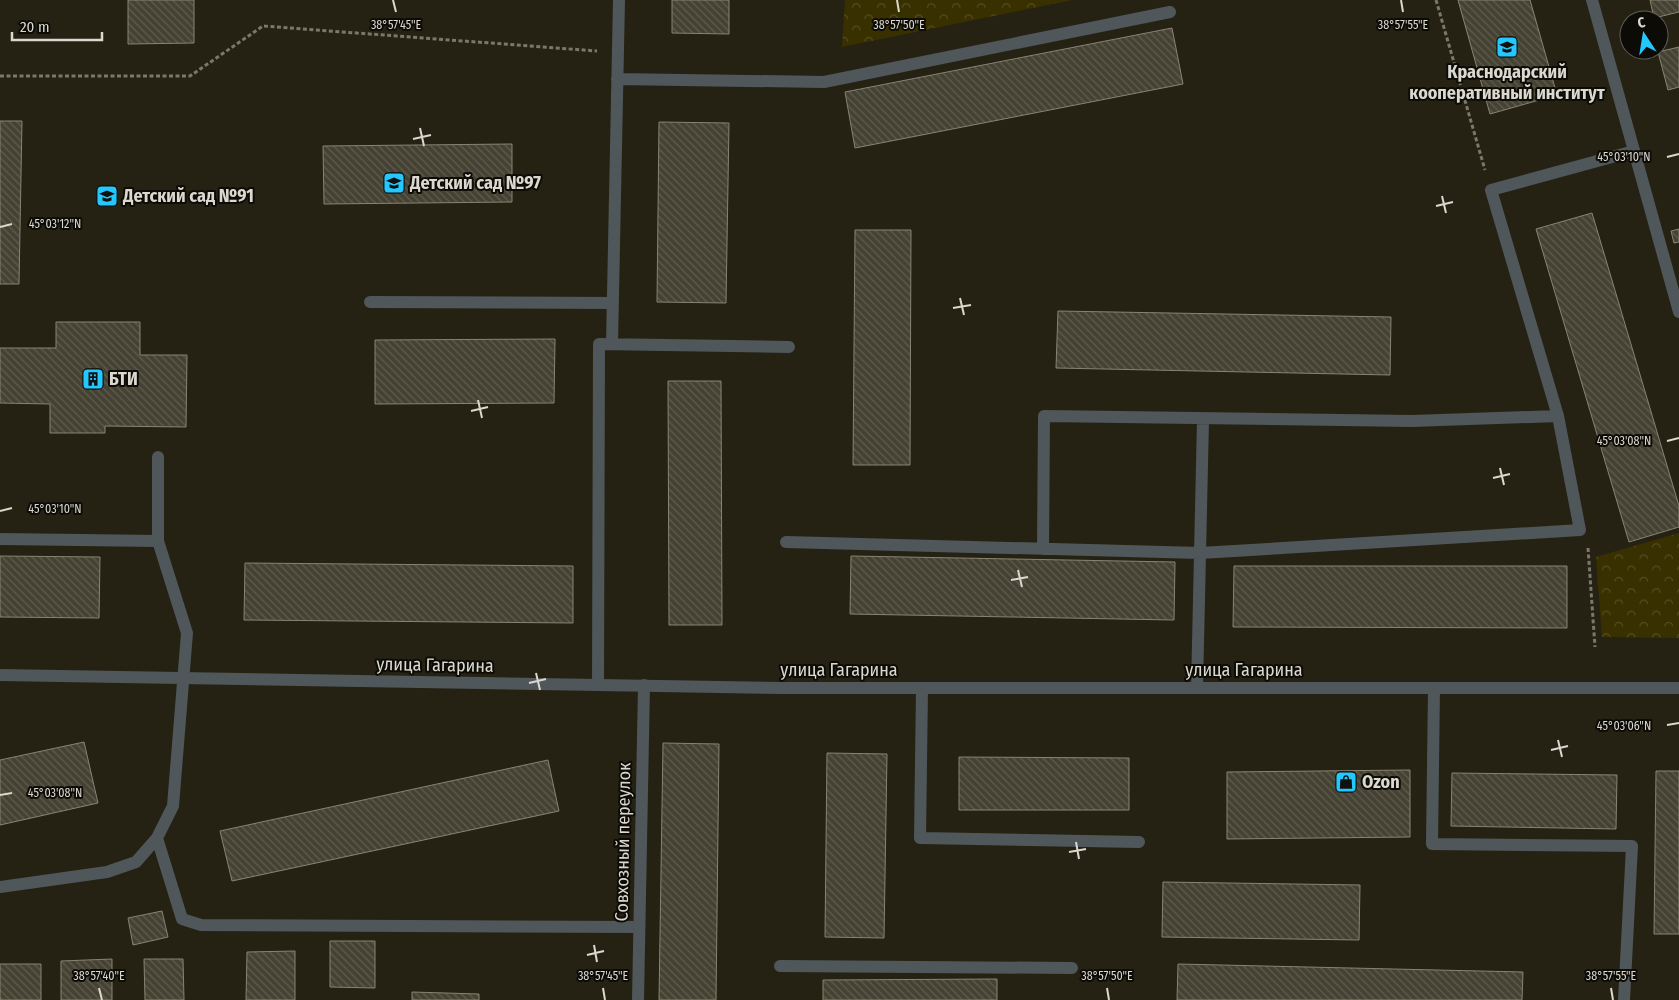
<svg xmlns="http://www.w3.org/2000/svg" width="1679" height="1000" viewBox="0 0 1679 1000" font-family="'Fira Sans Condensed',sans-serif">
  <defs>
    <pattern id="forest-crowns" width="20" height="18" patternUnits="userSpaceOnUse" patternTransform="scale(1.25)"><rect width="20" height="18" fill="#393000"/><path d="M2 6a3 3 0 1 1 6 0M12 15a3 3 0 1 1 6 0" fill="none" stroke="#554d24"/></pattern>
    <pattern id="building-back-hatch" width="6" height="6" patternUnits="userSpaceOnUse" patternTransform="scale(1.25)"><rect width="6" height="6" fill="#454233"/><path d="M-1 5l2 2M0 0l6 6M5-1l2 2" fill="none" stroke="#5f5d50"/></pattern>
  </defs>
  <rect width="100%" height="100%" fill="#252213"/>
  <path fill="url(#forest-crowns)" d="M845,0H1072L842,47Z
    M1679,533V638L1602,637L1596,557Z"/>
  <path fill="url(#building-back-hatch)" stroke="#888473" d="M128,0H194V43L128,44Z
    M672,0H729V34L672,33Z
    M1458,0H1530L1557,95L1490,114Z
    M1650,0H1679V12L1654,18Z
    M1172,28L1183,84L855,148L845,92Z
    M1679,47V87L1668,90L1658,52Z
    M0,121H22L19,284H0Z
    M659,122L729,123L726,303L657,302Z
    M512,144V202L324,204L323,146Z
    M1592,213L1679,506V527L1629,542L1536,229Z
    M1679,229V242L1674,243L1671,231Z
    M855,230H911L910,465H853Z
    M1058,311L1391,317L1390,375L1056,368Z
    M56,322H140V355H187L186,427L105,426V433H50V404L0,403V348H56Z
    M555,339L554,403L375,404V340Z
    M668,381H721L722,625H669Z
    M0,556L100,557L99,618L0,617Z
    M851,556L1175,562L1174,620L850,614Z
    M245,563L573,566V623L244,620Z
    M1234,566H1567V628L1233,627Z
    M84,742L98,803L0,825V760Z
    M663,743L719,744L716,1000H659Z
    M827,753L887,754L884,938L825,937Z
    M959,757L1129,758V810H959Z
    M548,760L559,811L232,881L220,831Z
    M1410,770V837L1227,839V772Z
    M1656,771H1679V934H1654Z
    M1452,773L1617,775L1616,829L1451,826Z
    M1163,882L1360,885L1359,940L1162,937Z
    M162,911L168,937L133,945L128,918Z
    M330,941H375V988L330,987Z
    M295,951V1000H246L247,952Z
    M112,959V1000H61V961Z
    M144,959H183L184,1000H145Z
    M0,964H41V1000H0Z
    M1178,964L1523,972L1522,1000H1177Z
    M997,979V1000H823V980Z
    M412,992L479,994V1000H412Z"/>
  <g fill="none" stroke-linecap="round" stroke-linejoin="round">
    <path stroke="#7a776b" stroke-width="3" stroke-dasharray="4 2.5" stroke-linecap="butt" d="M1436,0L1485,170
      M0,76H190L263,26L597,51
      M1588,548L1595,647"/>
    <path stroke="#4f575b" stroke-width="12" d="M617,79L824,82L1170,12
      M370,302L613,303
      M612,344L619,0
      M0,539L158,541
      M786,542L1200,553L1580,530L1558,416L1491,190L1634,151
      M1043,549L1044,416L1412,421L1558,416
      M598,685L599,344L789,347
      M922,688L920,838L1139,842
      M1197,688L1203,420
      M1434,688L1432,844L1632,846L1624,1000
      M157,838L182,919L201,925L639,927
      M0,887L107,872L136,862L157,838L173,806L187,633L158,541V457
      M780,966L1072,968"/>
    <path stroke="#4f575b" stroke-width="12" d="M1592,0L1679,312
      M784,688H1679
      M638,1000L644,685"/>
    <path stroke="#4f575b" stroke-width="12" d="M0,675L784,688"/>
  </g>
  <path fill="none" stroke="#dad8cf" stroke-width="2" d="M393,0L396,12M897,0L899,12M1401,0L1403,12M420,128L424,146M413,139L431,135M1667,157L1679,154M1442,196L1446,213M1436,206L1453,202M0,227L12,224M960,298L964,315M953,308L971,305M478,400L482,418M471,411L488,407M1667,441L1679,438M1500,468L1504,485M1493,478L1510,474M0,511L12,508M1018,570L1022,587M1011,580L1028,577M536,673L540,690M529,683L546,679M1667,725L1679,723M1558,740L1562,757M1551,750L1568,746M0,795L12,793M1076,842L1079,859M1069,852L1086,849M594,945L597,962M587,955L604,951M99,988L102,1000M603,988L605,1000M1107,988L1109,1000M1611,988L1613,1000"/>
  <defs>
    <g id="university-square" transform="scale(1.125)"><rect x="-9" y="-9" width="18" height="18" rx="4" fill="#23c9fe" stroke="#0d0b06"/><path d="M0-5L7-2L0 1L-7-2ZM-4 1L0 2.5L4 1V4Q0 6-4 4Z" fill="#111"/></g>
    <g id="school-square" transform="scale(1.125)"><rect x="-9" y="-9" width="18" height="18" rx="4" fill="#23c9fe" stroke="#0d0b06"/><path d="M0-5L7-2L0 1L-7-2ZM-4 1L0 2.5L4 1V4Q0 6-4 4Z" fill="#111"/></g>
    <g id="building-square" transform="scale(1.125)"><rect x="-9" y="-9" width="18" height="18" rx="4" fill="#23c9fe" stroke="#0d0b06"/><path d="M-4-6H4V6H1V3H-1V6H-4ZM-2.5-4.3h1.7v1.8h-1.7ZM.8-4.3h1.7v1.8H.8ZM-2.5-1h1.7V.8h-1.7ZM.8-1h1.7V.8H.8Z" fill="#111"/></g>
    <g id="shop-square" transform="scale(1.125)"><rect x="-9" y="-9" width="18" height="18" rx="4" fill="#23c9fe" stroke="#0d0b06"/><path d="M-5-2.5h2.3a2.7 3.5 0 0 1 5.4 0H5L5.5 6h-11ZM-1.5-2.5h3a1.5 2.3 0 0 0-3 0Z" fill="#111"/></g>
  </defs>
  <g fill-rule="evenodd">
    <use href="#university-square" x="1507" y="47"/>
    <use href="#school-square" x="394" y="183"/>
    <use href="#school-square" x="107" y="196"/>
    <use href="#building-square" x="93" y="379"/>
    <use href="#shop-square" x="1346" y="782"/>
  </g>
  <g text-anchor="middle" stroke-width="4" stroke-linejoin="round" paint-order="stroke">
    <g font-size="18" font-weight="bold" fill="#dad8cf" stroke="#0d0b06" text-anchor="start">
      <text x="1507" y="78" text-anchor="middle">Краснодарский<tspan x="1507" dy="21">кооперативный институт</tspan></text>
      <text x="410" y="189">Детский сад №97</text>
      <text x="123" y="202">Детский сад №91</text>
      <text x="109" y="385">БТИ</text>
      <text x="1362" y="788">Ozon</text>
    </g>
    <g font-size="18" fill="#dad8cf" stroke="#0d0b06">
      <text transform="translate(435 665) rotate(1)" y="6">улица Гагарина</text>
      <text x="839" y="676">улица Гагарина</text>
      <text x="1244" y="676">улица Гагарина</text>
      <text transform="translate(623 842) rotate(-89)" y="6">Совхозный переулок</text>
    </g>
  </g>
  <g font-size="12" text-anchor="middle" fill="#dad8cf" stroke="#0d0b06" stroke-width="4" stroke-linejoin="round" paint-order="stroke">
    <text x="396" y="29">38°57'45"E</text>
    <text x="899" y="29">38°57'50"E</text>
    <text x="1403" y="29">38°57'55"E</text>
    <text x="1624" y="161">45°03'10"N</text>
    <text x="55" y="228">45°03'12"N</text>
    <text x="1624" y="445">45°03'08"N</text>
    <text x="55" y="513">45°03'10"N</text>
    <text x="1624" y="730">45°03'06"N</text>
    <text x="55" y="797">45°03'08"N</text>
    <text x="99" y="980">38°57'40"E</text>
    <text x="603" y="980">38°57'45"E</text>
    <text x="1107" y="980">38°57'50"E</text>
    <text x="1611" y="980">38°57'55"E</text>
  </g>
  <g transform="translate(1644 35) rotate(348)"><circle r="24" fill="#0d0b06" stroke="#5f5d56"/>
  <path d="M0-4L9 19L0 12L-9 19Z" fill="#23c9fe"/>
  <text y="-8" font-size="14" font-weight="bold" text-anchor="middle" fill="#dad8cf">С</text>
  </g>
  <path d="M12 32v8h90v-8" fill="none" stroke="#dad8cf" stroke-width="2.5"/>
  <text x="20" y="32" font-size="15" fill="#dad8cf" stroke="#0d0b06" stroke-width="4" paint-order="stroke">20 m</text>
</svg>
